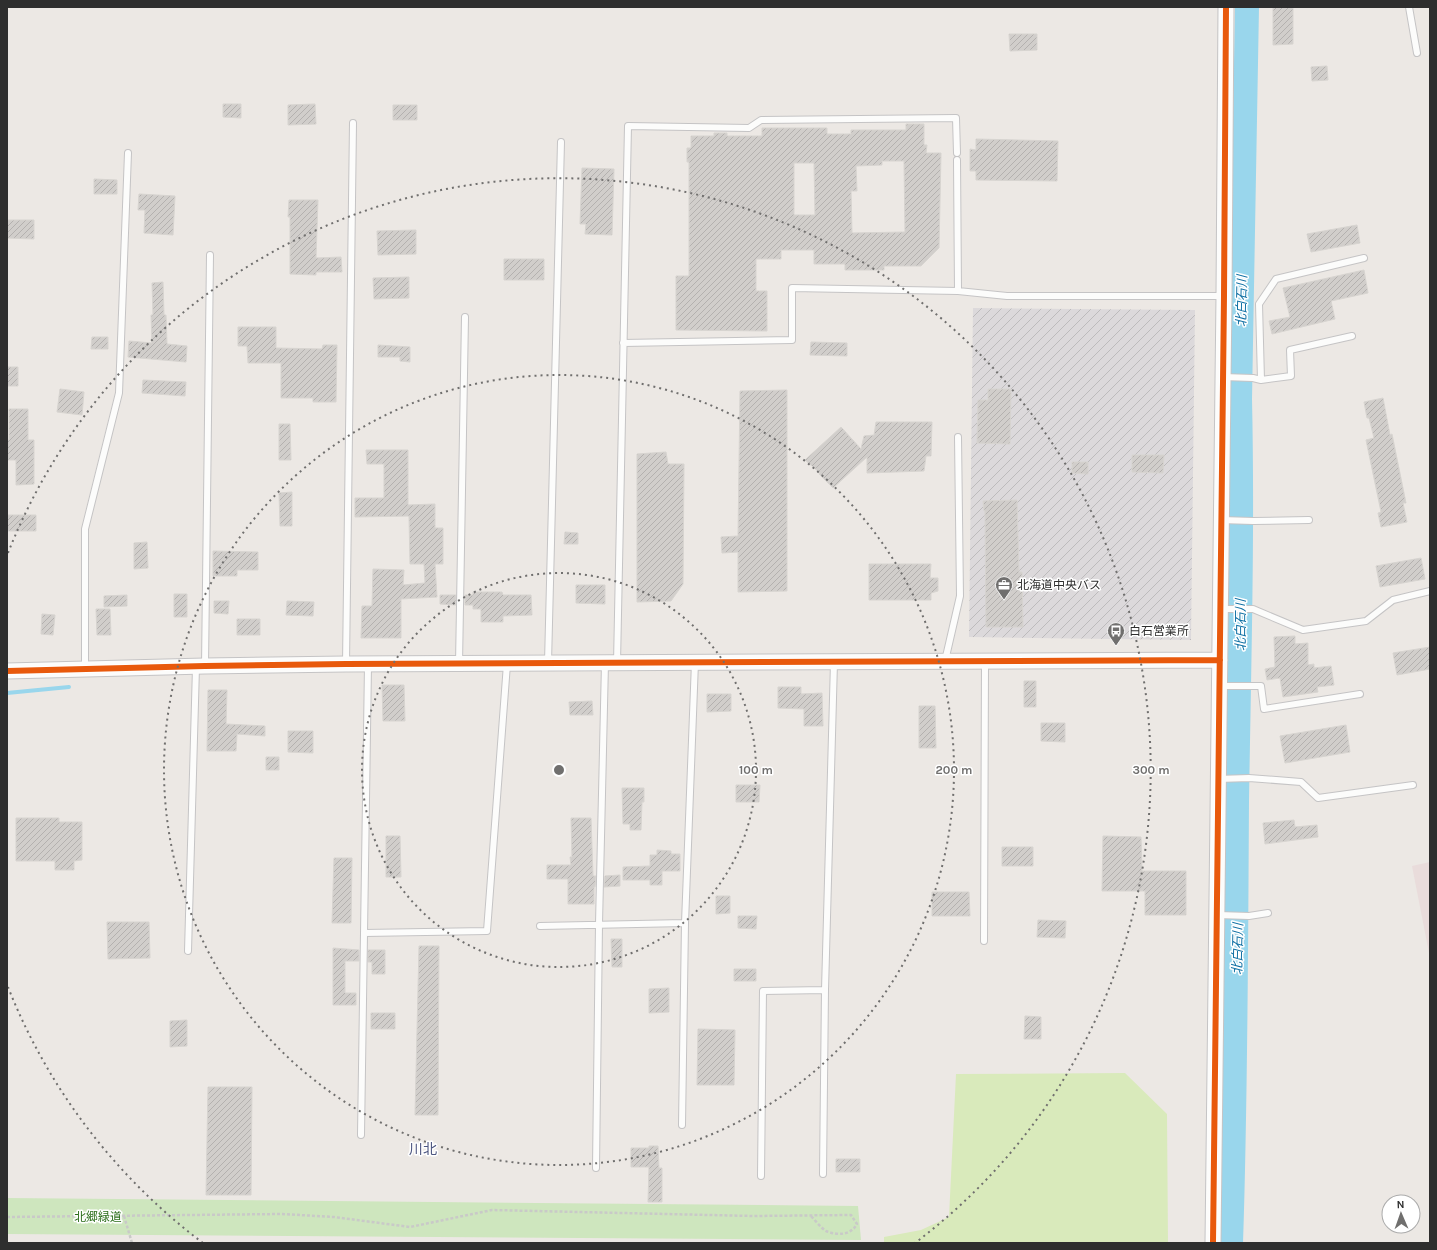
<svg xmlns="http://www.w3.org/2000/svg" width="1437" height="1250" viewBox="0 0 1437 1250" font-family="Karla,'Noto Sans JP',sans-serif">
  <defs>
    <pattern id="industrial-furrows" width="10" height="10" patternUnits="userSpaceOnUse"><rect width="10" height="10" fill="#dcd9db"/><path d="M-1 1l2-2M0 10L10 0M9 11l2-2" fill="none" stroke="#bdbbbc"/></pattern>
    <pattern id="building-hatch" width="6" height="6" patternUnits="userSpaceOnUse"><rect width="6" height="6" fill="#d1cecb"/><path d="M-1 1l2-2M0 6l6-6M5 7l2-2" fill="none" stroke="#b4b1af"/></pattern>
  </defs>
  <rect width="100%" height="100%" fill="#ece8e4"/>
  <path fill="url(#industrial-furrows)" d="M973,308L1195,310L1191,640L969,637Z"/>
  <path fill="#e9dcdb" d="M1430,862V958L1412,866Z"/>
  <path fill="#cee6be" d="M7,1198L858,1206L861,1240L7,1234Z"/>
  <path fill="#d9eabb" d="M1125,1073L1167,1114L1168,1243H884V1237L921,1230L949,1217L956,1074Z"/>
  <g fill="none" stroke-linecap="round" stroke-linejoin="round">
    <path stroke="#99d6ec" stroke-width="4" d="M7,693L69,687"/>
    <path stroke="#99d6ec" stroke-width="24" d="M1231,1243C1236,1096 1236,949 1237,802C1239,668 1243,533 1240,399L1247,7"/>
  </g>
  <path fill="url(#building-hatch)" stroke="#d7d4d0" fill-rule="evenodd" d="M1273,7H1293V44L1273,45Z
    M1009,34H1037V50L1010,51Z
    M1327,66L1328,80L1312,81L1311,67Z
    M223,104H241V118L223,117Z
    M315,104L316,124L288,125V105Z
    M393,105H417V120H393Z
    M906,124H924V145H927L926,153H941L939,248L921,266H884V270H845V264H814V250H781V259H756V291H767V331L676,330V276H689V162H687V148H691V136H714V133H727V136H762V128H827V134H851V130H906ZM882,161H904L905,232L852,233L851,191H857L856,166L882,165ZM794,163H814L815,215H794Z
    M976,139L1058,141L1057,181L976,180V171H970V149L976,150Z
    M582,168L614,169L612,235L585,234L586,224H580Z
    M94,179L117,180V194H94Z
    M139,194L175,196L173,235L144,233L145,210H138Z
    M289,200H318L316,258L341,257L342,272H316V275L290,274V217H288Z
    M7,220H34V239L7,238Z
    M1357,225L1360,243L1311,252L1307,234Z
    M416,230V254L378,255L377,231Z
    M504,259H544V280H504Z
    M1364,270L1368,293L1331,301L1335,319L1272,334L1269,321L1290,317L1283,288Z
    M409,277V298L374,299L373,278Z
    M163,282L164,315H166L167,344L187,346L186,362L128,357L129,341L152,343L151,315H153L152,283Z
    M238,327H276V348L322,349L323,345H337L336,402H313V398H281V363H248L247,346H238Z
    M92,337H108V349H91Z
    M811,342L847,343V356L810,355Z
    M378,345L410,347V362L400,361V357H378Z
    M7,367H18V386H7Z
    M143,380L186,382L185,396L142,393Z
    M60,389L84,392L82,415L57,412Z
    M988,389H1011L1010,444L977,443L978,400H988Z
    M787,390V591L738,592V552L722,553L721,537L738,536L740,391Z
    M1383,398L1390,435L1392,434L1406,503H1403L1407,522L1381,527L1378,513L1381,512L1366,440L1374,438L1369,418H1367L1364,402Z
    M9,409H28V440H34V484L16,485V460H7V440H9Z
    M876,422H932L931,456H926L924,471L867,473V457L833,488L819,474L820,473L805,460L841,427L861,449L864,436L874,435Z
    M279,424H290L291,460H279Z
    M366,450H408V505L435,504V528H443V564H435L437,597L401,599V638H361L362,606H372L373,569L404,570L403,585L425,583L424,564H410L409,516L355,517V498H384V464H367Z
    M666,452L668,464H684L683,584L671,601L637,602V454Z
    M1132,455H1164L1163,473L1132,472Z
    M1072,462H1088V474L1072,473Z
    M292,492V526H280L279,493Z
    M1017,500L1019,572H1022L1023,627H986L985,511H984L983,501Z
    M7,515H36V531H7Z
    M565,532L578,533V544H564Z
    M147,542L148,568L134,569V543Z
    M213,551L258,552V570H237V576H213Z
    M1421,558L1425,579L1380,587L1376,566Z
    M869,564H931L930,578H938V591L931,593V600H869Z
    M576,585H605V604L576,603Z
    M473,592H502L503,595H531L532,615L503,616V622H481V609H473V605H465V595H473Z
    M174,594H187V617H174Z
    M127,595V606L104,607V596Z
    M440,595H456V605L440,604Z
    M214,601H229L228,614L214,613Z
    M287,601L314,602L313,616L286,615Z
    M96,609H110L111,635H97Z
    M42,614L55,615L53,635L41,634Z
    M237,619H260V635H237Z
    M1295,636V644L1308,643V665L1314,664V668L1331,666L1334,685L1317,687L1318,692L1283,697L1280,678L1267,680L1265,669L1275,667L1274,637Z
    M1430,647V669L1397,675L1393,653Z
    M1024,681H1036V707H1024Z
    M382,685H404L405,721H383Z
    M778,687H801V694L822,693L823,726H804V709L778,708Z
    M208,690H227L226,724L265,726V736L237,734L236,751H207Z
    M707,694H731V711L707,712Z
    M592,701L593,715H570L569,702Z
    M919,706H935L936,748H919Z
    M1041,723H1065V742L1041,741Z
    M1346,725L1350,752L1285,763L1280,736Z
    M288,731H313V753L288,752Z
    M266,757H279V770H266Z
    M736,785H760L759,802H736Z
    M622,788H644V802H642L641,830H630V824H623Z
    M16,818H59V822H82V860L74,861V870H55V861H16Z
    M571,818H591L593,876H596L595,887H594V904H568V879H547V865H571L570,857H572Z
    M1294,820L1295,827L1317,825L1318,837L1265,844L1263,823Z
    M386,836H400L401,877H386Z
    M1103,836L1141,837L1142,871H1186V915H1145V891H1102Z
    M1002,847H1033V866H1002Z
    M657,850L671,851V854H680V871H662V885H650V880H623V867L650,866V855H657Z
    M334,858H352L351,923H332Z
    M620,875V886L604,887L605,876Z
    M932,892H969L970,916H932Z
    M716,896H730V913L716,914Z
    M738,916H757L756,929L738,928Z
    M1038,920L1066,921L1065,938L1037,937Z
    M107,922H149L150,958L108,959Z
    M611,939H622V967H612Z
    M419,946H439L438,1115H415Z
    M333,948L359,950V961H345V993H356V1005H333Z
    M368,950H385V974H372V962H368Z
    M734,969H756V981H734Z
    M669,988V1012L649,1013V989Z
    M371,1013H395V1029H371Z
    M1025,1016L1041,1017V1039H1024Z
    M187,1020V1046L170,1047V1021Z
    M698,1029L735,1030L734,1085H697Z
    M208,1087H252L251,1195H206Z
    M649,1146H658L659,1168H662V1202H648L649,1167H631V1148H649Z
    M836,1159H860V1172H836Z"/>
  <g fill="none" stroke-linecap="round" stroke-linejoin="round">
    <g stroke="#c5c4c5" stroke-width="8">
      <path id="service" d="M1409,7L1417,53
        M957,160L958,291
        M623,343L792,340V288L958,291L1007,296H1223
        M1223,377L1253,378L1261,380L1291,376L1290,350L1352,336
        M1261,380L1259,304L1276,279L1364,258
        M1221,520L1253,521L1309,520
        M1221,609H1253L1303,630L1366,621L1393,600L1430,591
        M945,661L960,596L958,437
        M548,663L561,142
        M617,663L628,126L749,128L761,120L956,118L957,153
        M346,664L353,123
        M459,664L465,317
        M205,666L210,255
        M85,669V529L119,393L128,153
        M1219,686H1261L1264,709L1360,694
        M1218,779L1249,778L1301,782L1318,798L1413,785
        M1218,915L1249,916L1268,913
        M540,926L685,923
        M364,933L487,931L507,664
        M984,941L985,662
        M188,951L196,667
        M682,1125L685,923L695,662
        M361,1135L368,665
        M596,1168L599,924L605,663
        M823,1174L825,990L834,662
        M761,1176L763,991L825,990"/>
    </g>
    <g stroke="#c5c4c5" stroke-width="17">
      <path id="tertiary" d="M7,671L205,666L346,664L1220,660
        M1213,1243L1224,296L1226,7"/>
    </g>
    <path stroke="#c9c9c8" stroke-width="2.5" stroke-dasharray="3 2" stroke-linecap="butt" d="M124,1216L132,1243
      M7,1217L282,1214L334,1217L410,1227L492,1210L753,1216L851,1215L857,1224C851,1235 838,1236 826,1231C821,1228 815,1220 810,1215"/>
    <use href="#service" stroke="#fcfcfb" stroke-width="6"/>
    <use href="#tertiary" stroke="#fcfcfb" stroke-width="15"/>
    <g stroke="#fff" stroke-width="8">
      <path id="cycleway" d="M7,671L205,666L346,664L1220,660
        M1213,1243L1224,296L1226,7"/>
    </g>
    <use href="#cycleway" stroke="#e8590c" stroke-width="6"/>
  </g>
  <g fill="none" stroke="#706f6e" stroke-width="2" stroke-dasharray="2 4">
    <circle cx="559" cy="770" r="197"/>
    <circle cx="559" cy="770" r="395"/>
    <path d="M203 1243A592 592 0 0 1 8 987M8 553A592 592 0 1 1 915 1243"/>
  </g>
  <defs>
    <g id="office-pin" transform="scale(0.9)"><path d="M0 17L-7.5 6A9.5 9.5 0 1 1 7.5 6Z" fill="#706f6e" stroke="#fff"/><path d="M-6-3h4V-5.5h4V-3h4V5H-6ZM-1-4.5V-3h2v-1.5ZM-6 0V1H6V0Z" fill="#fff"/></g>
    <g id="bus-pin" transform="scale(0.9)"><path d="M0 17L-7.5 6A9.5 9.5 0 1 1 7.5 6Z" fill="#706f6e" stroke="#fff"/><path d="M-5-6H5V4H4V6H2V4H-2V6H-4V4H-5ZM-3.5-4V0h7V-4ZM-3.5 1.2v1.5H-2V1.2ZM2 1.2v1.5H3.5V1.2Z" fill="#fff"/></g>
  </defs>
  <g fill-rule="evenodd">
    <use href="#office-pin" x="1004" y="585"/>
    <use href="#bus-pin" x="1116" y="631"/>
  </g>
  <g text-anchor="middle" stroke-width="3" stroke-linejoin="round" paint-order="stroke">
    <g font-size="12" fill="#2e2e2e" stroke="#fff" text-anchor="start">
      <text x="1017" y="589">北海道中央バス</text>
      <text x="1129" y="635">白石営業所</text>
    </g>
    <g font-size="12" fill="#2c6e1b" stroke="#fff">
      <text x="98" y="1221">北郷緑道</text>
    </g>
    <g font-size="13" font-style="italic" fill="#0d6fa3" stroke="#fff">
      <text transform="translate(1241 301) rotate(-89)" y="5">北白石川</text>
      <text transform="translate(1240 625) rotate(-90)" y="5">北白石川</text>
      <text transform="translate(1237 949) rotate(-89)" y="5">北白石川</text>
    </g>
    <g font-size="14" fill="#4d5680" stroke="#fff">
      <text x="423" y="1154">川北</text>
    </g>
  </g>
  <circle cx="559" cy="770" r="6" fill="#706f6e" stroke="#fff" stroke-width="2"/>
  <g font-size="12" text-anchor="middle" font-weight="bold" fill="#706f6e" stroke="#fff" stroke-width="3" stroke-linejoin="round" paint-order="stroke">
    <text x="756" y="774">100 m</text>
    <text x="954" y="774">200 m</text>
    <text x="1151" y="774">300 m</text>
  </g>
  <rect width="1437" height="1250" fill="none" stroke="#2e2e2e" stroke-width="16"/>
  <g transform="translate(1401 1214) rotate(358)"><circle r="19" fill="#ffffff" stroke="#ababab"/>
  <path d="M0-3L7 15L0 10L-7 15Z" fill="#706f6e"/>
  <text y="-6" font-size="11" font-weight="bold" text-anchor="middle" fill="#2e2e2e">N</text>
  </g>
</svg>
